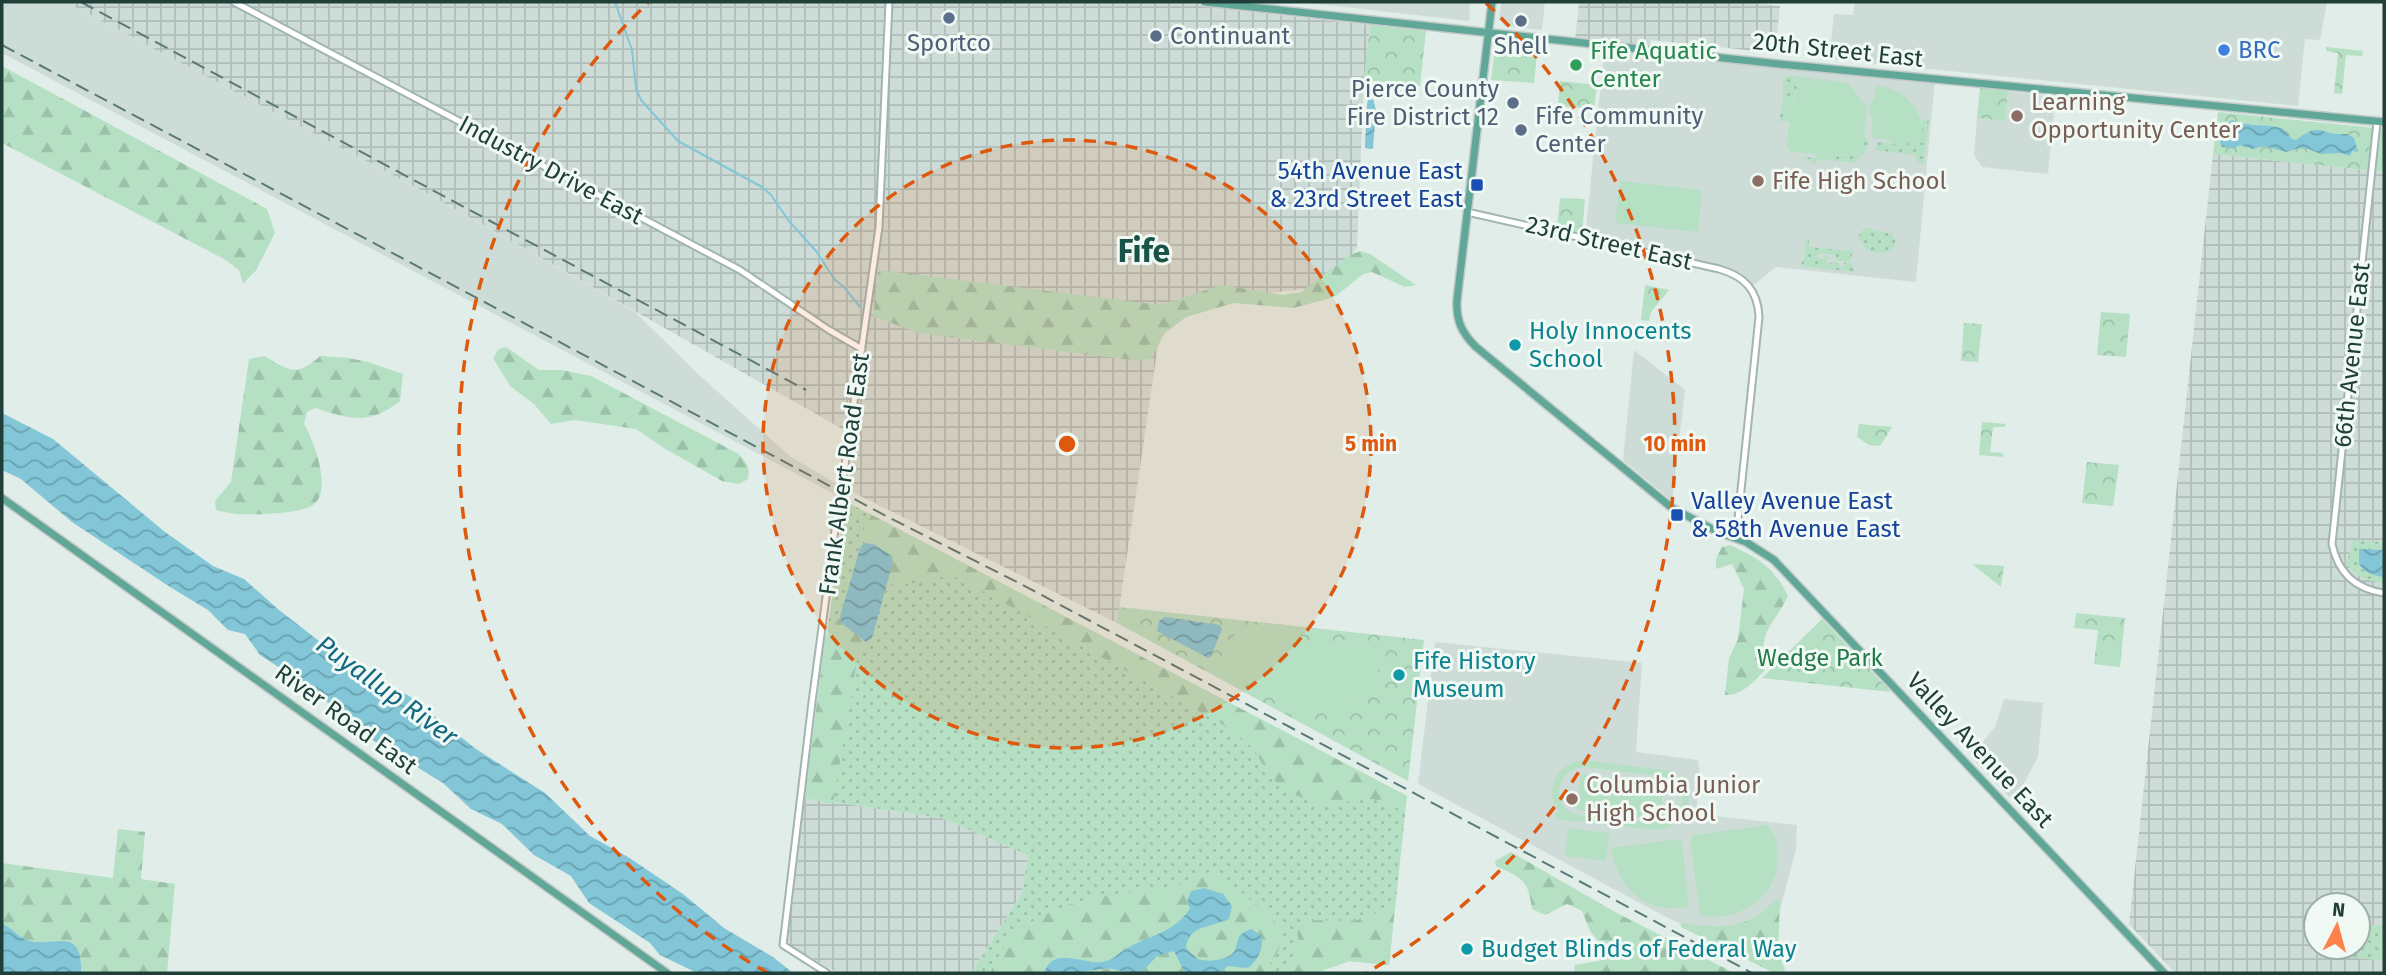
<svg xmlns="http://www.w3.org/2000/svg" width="2386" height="975" viewBox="0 0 2386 975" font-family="'Fira Sans',sans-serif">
  <defs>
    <pattern id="industrial-grid" width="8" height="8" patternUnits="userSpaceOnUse" patternTransform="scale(1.75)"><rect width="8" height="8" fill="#cedcd7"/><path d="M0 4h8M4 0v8" fill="none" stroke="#b0beb9"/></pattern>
    <pattern id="grass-dots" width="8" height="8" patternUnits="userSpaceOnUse" patternTransform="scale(1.75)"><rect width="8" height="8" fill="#b6e0c4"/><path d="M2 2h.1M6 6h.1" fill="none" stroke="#9cc1a9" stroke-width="1.8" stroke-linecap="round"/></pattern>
    <pattern id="forest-firs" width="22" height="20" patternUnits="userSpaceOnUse" patternTransform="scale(1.75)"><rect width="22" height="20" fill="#b6e0c4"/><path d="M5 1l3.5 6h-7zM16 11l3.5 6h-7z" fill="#9cc1a9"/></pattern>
    <pattern id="park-crowns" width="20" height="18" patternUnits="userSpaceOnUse" patternTransform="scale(1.75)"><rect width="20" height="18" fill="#b6e0c4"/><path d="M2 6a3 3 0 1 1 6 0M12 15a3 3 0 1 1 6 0" fill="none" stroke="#9cc1a9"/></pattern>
    <pattern id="water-waves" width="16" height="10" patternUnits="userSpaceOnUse" patternTransform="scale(1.75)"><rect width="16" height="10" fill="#82c6d8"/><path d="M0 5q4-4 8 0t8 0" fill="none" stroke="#6aa2b0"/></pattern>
  </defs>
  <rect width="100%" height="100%" fill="#e0ede8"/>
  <path fill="#cedcd7" d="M2,2H66L430,195L635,312L699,375L791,457L837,484L836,495L2,53Z
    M1300,2H1470L1469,21Z
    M1501,2H1545L1542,30L1505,26L1499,19Z
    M1855,2H2327L2320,40L2305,39L2298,106L1829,59L1834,14L1853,15Z
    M1605,44L1935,79L1916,282L1776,267L1751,287L1735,274L1585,237Z
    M2008,91L2053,97L2055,101L2048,174L1982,167L1974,155L1977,118L2005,121Z
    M1634,350L1685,390L1672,501L1623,460Z
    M1435,642L1642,663L1636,752L1698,760L1700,773L1696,814L1797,825L1796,849L1766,963L1668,918L1418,784Z
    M2004,699L2043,703L2038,757L2014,802L1973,759L1972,755L1995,727Z"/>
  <path fill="url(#industrial-grid)" fill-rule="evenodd" d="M66,2H1233L1232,10L1370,25L1364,80L1357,248L1331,286L1164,305L1117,623L848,490L855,436L430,195Z
    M1579,2H1741L1780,6L1775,53L1651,40L1650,50L1575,41Z
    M2213,154L2384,172V973H2175L2129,924ZM2316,905H2358V947H2316Z
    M805,798L942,818L1028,855L1022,893L971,973H837L790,945L787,938Z"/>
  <path fill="url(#grass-dots)" d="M1788,76H1792L1840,81L1800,78L1792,103H1787L1786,121H1779L1783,102V79Z
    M1929,119L1924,165L1916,161V155L1875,150L1877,142L1907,145V142L1922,143V120Z
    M1864,136L1869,141V145L1866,148L1864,154L1858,158L1856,163L1818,159L1816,164L1801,157L1816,158L1863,153Z
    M1867,228L1892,234L1896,241C1893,256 1877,255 1865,249L1858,237L1860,232Z
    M1806,238L1809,239V247L1850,251L1851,247L1853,252L1850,261H1838L1834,255L1821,253L1814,258L1804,257Z
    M1825,256L1829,257L1826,262L1829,264L1835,261L1842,267L1844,263L1850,262L1855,272L1800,266L1804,258L1818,257L1823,260Z
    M845,501L1407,796L1389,965L1349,961L1316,973H971L1022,893L1028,855L942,818L805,798Z
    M2353,540L2384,542V550H2377L2376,576L2384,577V583C2366,581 2356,577 2345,562L2348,559Z
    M2358,923L2384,926V961L2340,956L2341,947H2358Z"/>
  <path fill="url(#forest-firs)" d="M2,66L267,209L275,233L256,270L243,284L239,270L224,259L2,143Z
    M1360,251L1370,254L1416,285L1405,287L1372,272L1363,274L1336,296L1324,300L1293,308L1234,303L1186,317L1165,333L1151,358L1139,361L918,333L873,316L879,270L1160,305L1222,285L1282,295L1301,292L1348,256Z
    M506,347L539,370H562L591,376L737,453C745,460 751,467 748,479L739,484L722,481L664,448L636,429L575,420L551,424L534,404L510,386L493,358L499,349Z
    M264,356C289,370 296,378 320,356L348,358L368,362L403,374L400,401C368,426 350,419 315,408L307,412L304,424C314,440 333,492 313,505C300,514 254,515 237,514C230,514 223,511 216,510L215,501L231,482L249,359Z
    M868,513L1407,796L1405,810L1393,807L1373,799L1321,804L1287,792L1268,774L1254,749L1222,724L959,578C934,572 912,589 887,584L893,562L873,544L864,543L863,535Z
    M1730,545C1758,558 1774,567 1788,596C1772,628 1758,630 1765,670C1754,682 1741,696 1725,695L1729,658L1738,639L1744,589L1732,564L1716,569V559L1722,547Z
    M840,617L841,623L866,642L857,660L833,804L805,798L825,637Z
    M118,829L145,832L141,879L175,884L167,973H81C83,921 50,951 25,939C17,935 10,927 2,923V863L113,878Z
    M1511,852L1615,912L1734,973H1574L1575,965L1599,961L1604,949L1590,931L1582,911L1567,904L1545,915L1532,909C1528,879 1522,878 1496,866L1495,861Z
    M1209,872L1227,880L1278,924C1288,943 1274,958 1264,973H1220L1228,966L1248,968L1235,950C1219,967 1201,963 1186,948C1188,930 1201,928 1216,925L1187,902L1190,907C1178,931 1148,937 1127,948C1118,953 1115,960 1104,962C1092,964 1078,954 1066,957C1060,959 1053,964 1047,967L1045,973H990C995,964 999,953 1006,945C1032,912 1081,898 1121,893C1137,891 1154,891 1170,888C1183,885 1196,876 1209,872Z
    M1780,899L1778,951L1785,970L1783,973H1774L1681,927V923C1710,927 1737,931 1762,912C1769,907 1771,901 1780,899Z
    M1395,906L1389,965L1349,961L1316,973H1288L1298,943V923L1304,920L1354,921Z
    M1174,951L1185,973H1074L1108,968L1125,972L1147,964L1157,956Z"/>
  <path fill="url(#park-crowns)" d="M1370,25L1426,31L1420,86L1364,80Z
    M1496,40L1538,45L1534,83L1491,80Z
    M2326,47L2363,51L2362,56L2346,55L2342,94L2334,93L2338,53L2326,51Z
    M1560,81L1597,85L1594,109L1558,106Z
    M1980,88L2008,91L2005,121L1977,118Z
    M2218,112L2384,129V172L2213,154Z
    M1560,198L1585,199L1582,235L1557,227Z
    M1645,285L1669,290L1651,312L1649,321L1641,320Z
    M2101,312L2130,314L2126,357L2097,355Z
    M1964,323L1982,324L1978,362L1961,361Z
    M1982,422L2006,424L2005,427H1993L1990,452L2003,453V457L1979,455Z
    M1859,424L1892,427L1880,446L1869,445L1857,437Z
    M2087,462L2119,465L2113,506L2082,503Z
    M1972,564L2004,566L2001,587Z
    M1119,607L1424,640L1408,781L1117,623Z
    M2076,613L2125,618L2120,667L2094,664L2098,630L2074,628Z
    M1822,619L1891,692L1762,678Z"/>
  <path fill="#b6e0c4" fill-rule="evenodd" d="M1800,78L1848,83L1867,107L1863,153L1835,155L1834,160L1816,158V154L1791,152L1787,147L1789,122L1786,121L1787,103H1793Z
    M1876,86C1908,88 1926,113 1922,143L1908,142L1907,145L1891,144V140L1874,138L1871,134L1873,117L1869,116L1871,101H1874Z
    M1620,181L1702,190L1698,232L1615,223Z
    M1240,625L1303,636L1306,639L1303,660L1310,661L1314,642L1319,639L1383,651C1375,705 1340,711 1293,706L1291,708L1217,669Z
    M1585,760L1670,771C1700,789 1693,825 1657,830L1556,819V812H1559C1543,789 1557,762 1585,760ZM1584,767L1667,777L1680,789C1692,833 1640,821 1616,819C1601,817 1586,817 1572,813C1549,799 1559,769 1584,767Z
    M1581,774L1664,782L1660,819L1577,810Z
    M1768,825C1771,831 1777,838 1777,845C1784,894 1744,922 1700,916L1690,840L1693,835Z
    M1568,828L1609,833L1606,861L1565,856Z
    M1678,839L1682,842L1689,907C1682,907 1674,909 1667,908C1634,906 1616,878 1611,848Z"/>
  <path fill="url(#water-waves)" d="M1373,99L1376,110L1373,148L1370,149L1365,148V144L1367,105L1368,100Z
    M2232,120C2249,127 2264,124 2282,128L2292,139L2296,140C2323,120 2320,137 2347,134L2354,138L2358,152L2352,151L2350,156L2340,153L2320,154L2309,149L2299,148L2286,152L2265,146L2252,149L2240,145L2234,148L2222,147L2220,143L2226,132V125Z
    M2,413L53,439L165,532L213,566L244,579L279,610L328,648L409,696L476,749L545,793L590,836L628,857L683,894L724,928L773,957L793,973H697L660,955L650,943L589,903L571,876L534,855L502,824L471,809L443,783L368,737L312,689L260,655L245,634L228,630L208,610L170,587L72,522L21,479L2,470Z
    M864,543L873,544L892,556L893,562L872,638L866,642L841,623L840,617L860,548Z
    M2359,549L2384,550V577C2374,576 2365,573 2359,564Z
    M1165,617L1220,625L1222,629L1211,656L1208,658L1157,631L1159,621Z
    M1204,888L1223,894L1232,906L1229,919C1212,927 1188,925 1186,948C1190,952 1194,957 1198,959C1207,963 1231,960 1235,950C1240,937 1236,935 1251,929L1262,936C1263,950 1258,960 1248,968L1228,966L1220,973H1185L1174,951L1157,956L1142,972H1125L1108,968L1074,973H1044C1054,945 1083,965 1102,962C1114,960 1117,954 1126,949C1147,936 1177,932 1190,908L1187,902L1191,891Z
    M2,923C10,927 17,935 25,939C50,951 83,921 81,973H2Z"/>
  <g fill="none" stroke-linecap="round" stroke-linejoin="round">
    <path stroke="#82c6d8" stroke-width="2" d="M615,2L632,50L636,89L641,100L678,141L762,187L771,195L789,221L816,251L835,280L843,286L860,307"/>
    <g stroke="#a2b5b0" stroke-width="9">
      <path id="minor" d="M234,2L740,270L829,330L862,349
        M2377,122L2332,544C2338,573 2355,589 2384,593
        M1467,212L1719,269C1744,276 1758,290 1759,317L1736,538
        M845,465L879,227L889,2
        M827,973L783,945L812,702L837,515"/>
    </g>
    <g stroke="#c0c9c7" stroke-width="10">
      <path id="major" d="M1205,2L1779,64L2384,122
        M1492,2L1457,300C1456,320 1461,332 1476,347L1672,508L1718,532L1746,542L1774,560L2164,973
        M2,498L667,973"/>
    </g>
    <use href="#minor" stroke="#fff" stroke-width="5"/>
    <use href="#major" stroke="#60a798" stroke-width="7"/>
    <path stroke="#597a73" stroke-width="2" stroke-dasharray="14 7" stroke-linecap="butt" d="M81,2L806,390
      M2,45L888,517L1019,583L1752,973"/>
    <g stroke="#a2b5b0" stroke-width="9" stroke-linecap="butt">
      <path id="minor-bridge" d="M837,515L845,465"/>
    </g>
    <use href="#minor-bridge" stroke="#fff" stroke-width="5"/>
  </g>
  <circle cx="1067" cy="444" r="304" fill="#de580e" fill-opacity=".12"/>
  <g fill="none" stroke="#de580e" stroke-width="3.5" stroke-dasharray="12 9">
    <circle cx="1067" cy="444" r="304"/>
    <path d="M768 973A608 608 0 0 1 648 3M1486 3A608 608 0 0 1 1366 973"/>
  </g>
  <g fill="#5c6f8a" stroke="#f1f9f5" stroke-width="2.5">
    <circle cx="949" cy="18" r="7"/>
    <circle cx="1521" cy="21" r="7"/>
    <circle cx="1156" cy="36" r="7"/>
    <circle cx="1513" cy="103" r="7"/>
    <circle cx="1521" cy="130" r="7"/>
  </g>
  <circle fill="#3f7fe0" stroke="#f1f9f5" stroke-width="2.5" cx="2224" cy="50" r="7"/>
  <circle fill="#2e9e5b" stroke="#f1f9f5" stroke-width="2.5" cx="1576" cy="65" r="7"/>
  <g fill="#8d6e63" stroke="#f1f9f5" stroke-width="2.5">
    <circle cx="2017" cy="116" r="7"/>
    <circle cx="1758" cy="181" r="7"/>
    <circle cx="1572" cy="799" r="7"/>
  </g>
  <g fill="#1a4fb4" stroke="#f1f9f5" stroke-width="2.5">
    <rect x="1470" y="178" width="14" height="14" rx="3.5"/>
    <rect x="1670" y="508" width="14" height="14" rx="3.5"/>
  </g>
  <g fill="#0f9aa8" stroke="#f1f9f5" stroke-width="2.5">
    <circle cx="1515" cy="345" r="7"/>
    <circle cx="1399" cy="675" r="7"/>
    <circle cx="1467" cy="949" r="7"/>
  </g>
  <g text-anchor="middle" stroke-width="6" stroke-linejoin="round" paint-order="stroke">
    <g font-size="24" fill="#4e5e75" stroke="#f1f9f5" text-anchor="start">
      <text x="1170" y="44">Continuant</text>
      <text x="949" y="51" text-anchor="middle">Sportco</text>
      <text x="1521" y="54" text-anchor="middle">Shell</text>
      <text x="1499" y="97" text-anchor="end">Pierce County<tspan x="1499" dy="28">Fire District 12</tspan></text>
      <text x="1535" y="124">Fife Community<tspan x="1535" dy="28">Center</tspan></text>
    </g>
    <g font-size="24" fill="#1f3f38" stroke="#f1f9f5">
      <text transform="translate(1838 50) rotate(6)" y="8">20th Street East</text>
      <text transform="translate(551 170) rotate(28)" y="8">Industry Drive East</text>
      <text transform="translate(1609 243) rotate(13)" y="8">23rd Street East</text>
      <text transform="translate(2352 355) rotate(-84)" y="8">66th Avenue East</text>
      <text transform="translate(844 474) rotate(-82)" y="8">Frank Albert Road East</text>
      <text transform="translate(346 719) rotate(36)" y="8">River Road East</text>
      <text transform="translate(1980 750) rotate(47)" y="8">Valley Avenue East</text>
    </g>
    <g font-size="24" fill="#366cbe" stroke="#f1f9f5" text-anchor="start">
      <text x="2238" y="58">BRC</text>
    </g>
    <g font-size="24" fill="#27864d" stroke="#f1f9f5" text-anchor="start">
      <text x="1590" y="59">Fife Aquatic<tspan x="1590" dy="28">Center</tspan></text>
    </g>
    <g font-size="24" fill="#785e54" stroke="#f1f9f5" text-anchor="start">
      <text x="2031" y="110">Learning<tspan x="2031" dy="28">Opportunity Center</tspan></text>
      <text x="1772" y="189">Fife High School</text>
      <text x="1586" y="793">Columbia Junior<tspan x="1586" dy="28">High School</tspan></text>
    </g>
    <g font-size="24" fill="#164399" stroke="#f1f9f5" text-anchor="end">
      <text x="1463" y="179">54th Avenue East<tspan x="1463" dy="28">&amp; 23rd Street East</tspan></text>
      <text x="1691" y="509" text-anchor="start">Valley Avenue East<tspan x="1691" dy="28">&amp; 58th Avenue East</tspan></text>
    </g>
    <g font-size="24" fill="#0d838f" stroke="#f1f9f5" text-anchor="start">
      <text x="1529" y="339">Holy Innocents<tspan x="1529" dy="28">School</tspan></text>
      <text x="1413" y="669">Fife History<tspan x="1413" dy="28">Museum</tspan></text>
      <text x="1481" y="957">Budget Blinds of Federal Way</text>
    </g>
    <g font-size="24" fill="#257a4a" stroke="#f1f9f5">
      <text x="1820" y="666">Wedge Park</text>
    </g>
    <g font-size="26" font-style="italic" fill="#136881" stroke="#f1f9f5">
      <text transform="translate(387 690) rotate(36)" y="9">Puyallup River</text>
    </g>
    <g font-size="32" font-weight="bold" fill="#195348" stroke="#f1f9f5">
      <text x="1144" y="262">Fife</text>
    </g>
  </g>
  <circle cx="1067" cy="444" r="10" fill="#de580e" stroke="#f1f9f5" stroke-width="3.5"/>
  <g font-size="21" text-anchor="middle" font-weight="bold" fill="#de580e" stroke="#f1f9f5" stroke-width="6" stroke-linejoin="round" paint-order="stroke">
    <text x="1371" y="451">5 min</text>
    <text x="1675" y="451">10 min</text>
  </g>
  <rect width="2386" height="975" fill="none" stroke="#1f3f38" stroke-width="7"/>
  <g transform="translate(2337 926) rotate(6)"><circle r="33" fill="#f1f9f5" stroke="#9dafa9" stroke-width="2"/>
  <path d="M0-5L12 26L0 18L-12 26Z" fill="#ff814b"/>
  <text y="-10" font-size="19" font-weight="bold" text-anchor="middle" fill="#1f3f38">N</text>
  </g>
</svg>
